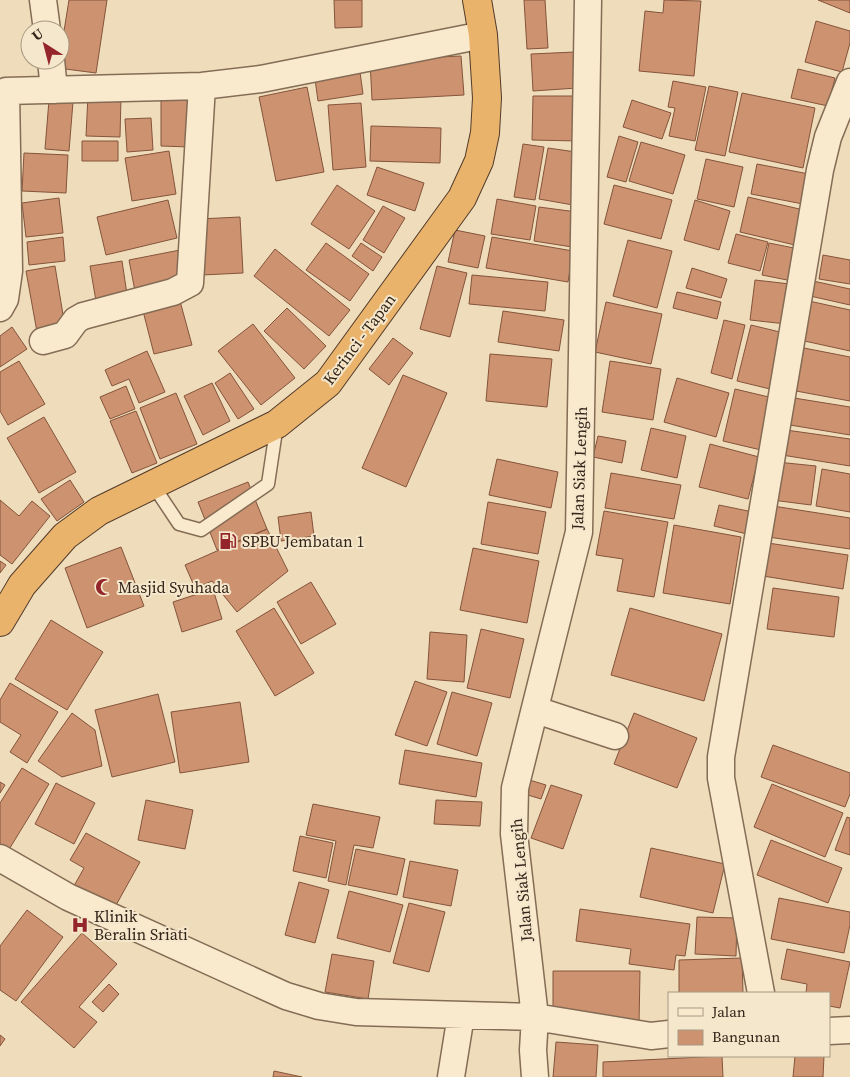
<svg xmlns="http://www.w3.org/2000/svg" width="850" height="1077" viewBox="0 0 850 1077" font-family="'Source Serif 4',serif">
  <rect width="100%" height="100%" fill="#eedcbb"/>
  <path fill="#cd9270" stroke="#84543b" d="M69,0H107L96,73L58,68Z
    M334,0H362V27L335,28Z
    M524,0H545L548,48L527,49Z
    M664,0L701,1L694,76L639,71L645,11L663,13Z
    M818,0H850V13Z
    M816,21L850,31V43L842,72L805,62Z
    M575,52L577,88L533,91L531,54Z
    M461,56L464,95L372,100L370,60Z
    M798,69L835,78L828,106L791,98Z
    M360,72L363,94L318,101L315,79Z
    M673,81L706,87L695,141L669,136L675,108L668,107Z
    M709,86L738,92L725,156L695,150Z
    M307,87L324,172L276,181L259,97Z
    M161,93L190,94V147L161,146Z
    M742,93L815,108L803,168L729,152Z
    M88,95L121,96L120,137L86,136Z
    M533,96H579L578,141L532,140Z
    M49,100L73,102L69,151L45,149Z
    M632,100L671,113L662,139L623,127Z
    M361,103L366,167L333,170L328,105Z
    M151,118L153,150L127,152L125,119Z
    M371,126L441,128L440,163L370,161Z
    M619,136L638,142L626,182L607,177Z
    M82,141H118V161H82Z
    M641,142L685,155L673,194L629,181Z
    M523,144L544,147L535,200L514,197Z
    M548,148L583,153L573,205L539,199Z
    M169,151L176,194L132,201L125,158Z
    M24,153L68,155L66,193L22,191Z
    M706,159L743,167L734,207L697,199Z
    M757,164L809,174L803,204L751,194Z
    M377,167L424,183L415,211L367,195Z
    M337,185L375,211L349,249L311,224Z
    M614,185L672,200L661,239L604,224Z
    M748,197L808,211L799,246L740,232Z
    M59,198L63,233L26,237L22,203Z
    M497,199L536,206L530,240L491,234Z
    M168,200L177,238L106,255L97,217Z
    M695,200L730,211L719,250L684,240Z
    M383,206L405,218L384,253L363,240Z
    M539,207L577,212L572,247L534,241Z
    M240,217L243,273L202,275L199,219Z
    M455,230L485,236L478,268L448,262Z
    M736,234L768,242L760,271L728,263Z
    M63,237L65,261L29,265L27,242Z
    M492,237L573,251L568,282L486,268Z
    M628,240L672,251L657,308L613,296Z
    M326,243L369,274L350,301L306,270Z
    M361,243L382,257L373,271L352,256Z
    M769,243L799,249L792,281L762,275Z
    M275,249L350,310L329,336L254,276Z
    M180,250L185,282L135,291L129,260Z
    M823,255L850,260V284L819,279Z
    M122,261L128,301L97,307L90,266Z
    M55,266L65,327L37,332L26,271Z
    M437,266L467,273L450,337L420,329Z
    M692,268L727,279L721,298L686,288Z
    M472,275L548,282L545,311L469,304Z
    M755,280L790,284L786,324L750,320Z
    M813,281L850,289V305L810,296Z
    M677,292L721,302L717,319L673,308Z
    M180,301L192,345L154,354L143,311Z
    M809,301L850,310V351L800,340Z
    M606,302L662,314L651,364L595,352Z
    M287,308L326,346L304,369L264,331Z
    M503,311L564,320L559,351L498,342Z
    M724,320L745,325L732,379L711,373Z
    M253,324L295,378L261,405L218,351Z
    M751,325L784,333L770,389L737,381Z
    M12,327L27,349L0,367V336Z
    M393,338L413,353L389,385L369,369Z
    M804,348L850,357V401L796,391Z
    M147,351L165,392L139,403L129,379L112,386L105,370Z
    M490,354L552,359L547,407L486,401Z
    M19,361L45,404L8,425L0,411V372Z
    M610,361L661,369L653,420L602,412Z
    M230,373L254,409L238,419L215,383Z
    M403,375L447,393L406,487L362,468Z
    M677,378L729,393L716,437L664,422Z
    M212,383L230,421L203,435L184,396Z
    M126,386L135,409L110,419L100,397Z
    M735,389L773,398L761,450L723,441Z
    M176,393L197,444L160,459L140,408Z
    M794,398L850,407V435L790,425Z
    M136,411L157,463L132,473L110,421Z
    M44,417L76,472L39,493L7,438Z
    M651,428L686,436L677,478L641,470Z
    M786,430L850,439V466L782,455Z
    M598,436L626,441L622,463L593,457Z
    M710,444L759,457L748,499L699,487Z
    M497,459L558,472L551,508L489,495Z
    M777,462L816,466L811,505L772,500Z
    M822,469L850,474V512L816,506Z
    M611,473L681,485L674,519L605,508Z
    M70,480L84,502L57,521L41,499Z
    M248,482L267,529L217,550L198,502Z
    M0,500L19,516L32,501L50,516L12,564L0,555Z
    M488,502L546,512L538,554L481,544Z
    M719,505L753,512L747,534L714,526Z
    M773,506L850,518V549L768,537Z
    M604,511L668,522L654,597L617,591L623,559L596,555Z
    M311,512L314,536L281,541L278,517Z
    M674,525L741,537L730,604L663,593Z
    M267,529L288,571L237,612L212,581L195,588L185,565Z
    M768,543L848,555L843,589L763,576Z
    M121,547L144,606L87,628L65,568Z
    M473,548L539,561L527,623L460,610Z
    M0,561L6,565L0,573Z
    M311,582L336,624L301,644L277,602Z
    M773,588L839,597L834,637L767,629Z
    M213,589L222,619L182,632L173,602Z
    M274,608L314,673L275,696L236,631Z
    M630,608L722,634L704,701L611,675Z
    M51,620L103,652L67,710L15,679Z
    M481,629L524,639L510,698L467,688Z
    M430,632L467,635L464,682L427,679Z
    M415,681L447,692L427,746L395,735Z
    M10,683L58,712L27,763L10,752L21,735L0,722V700Z
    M452,692L492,703L477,756L437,744Z
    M158,694L175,762L112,777L95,710Z
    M240,702L249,762L180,773L171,712Z
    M72,713L95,730L102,766L62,777L38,761Z
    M634,713L697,738L677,788L614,764Z
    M773,745L850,773V794L845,807L761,777Z
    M405,750L482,763L476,797L399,784Z
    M22,768L49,784L5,856L0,853V803Z
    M523,778L546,785L541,799L518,792Z
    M0,782L5,785L0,793Z
    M56,783L95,803L74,844L35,824Z
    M772,784L843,813L825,857L754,827Z
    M551,785L582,795L563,849L531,838Z
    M146,800L193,810L185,849L138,840Z
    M436,800L482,802L480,826L434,824Z
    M313,804L380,817L373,848L354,845L346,885L328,881L336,841L306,835Z
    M847,817L850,818V855L835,850Z
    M86,833L140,862L110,916L70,893L84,868L70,860Z
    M300,836L333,843L326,878L293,871Z
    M771,840L842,868L828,903L757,875Z
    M651,848L725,864L713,913L640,897Z
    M356,849L405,859L397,895L348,885Z
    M410,861L458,870L451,906L403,897Z
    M299,882L329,890L315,943L285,935Z
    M349,891L403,905L390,952L337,938Z
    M779,898L850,912V925L844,953L771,939Z
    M409,903L445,912L429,972L393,963Z
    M580,909L690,924L685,956L676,955L674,970L629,964L631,949L576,941Z
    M27,910L63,937L16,1001L0,990V946Z
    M697,917L737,918L736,956L695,954Z
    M82,933L117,964L79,1007L97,1022L74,1048L21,1002Z
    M787,949L850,962L840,1008L829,1006V993H806L807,984L781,979Z
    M332,954L374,961L368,999L325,992Z
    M742,958L743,993H679V960Z
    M553,971H640L639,1024L596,1025V1013H553Z
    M109,984L119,994L103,1012L92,1002Z
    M0,1035L5,1039L0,1046Z
    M556,1042L598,1045L596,1077H553Z
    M722,1056L723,1077H603V1062Z
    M795,1056H824L823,1077H793Z
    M274,1071L302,1077H273Z"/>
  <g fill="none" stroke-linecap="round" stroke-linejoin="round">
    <g stroke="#856c55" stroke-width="15">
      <path id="service" d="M153,485L179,524L201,530L268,484L277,424"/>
    </g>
    <g stroke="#856c55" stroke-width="29">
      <path id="minor" d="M43,0L47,30
        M51,60L54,90
        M0,308L5,299L9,271L6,91L202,86L261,79L483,35
        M43,341L65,335L76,320L83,316L173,292L190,283L202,86
        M536,710L615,736
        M0,858L68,897L286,996L319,1006L356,1012L535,1017L651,1036L669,1034
        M761,993L721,778V757L820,170L828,137L850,82
        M829,1031L850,1030
        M451,1077L461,1015
        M535,1077L533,1050L535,1017L514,834L515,788L579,532L588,0"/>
    </g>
    <g stroke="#523b2a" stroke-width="30">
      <path id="trunk" d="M0,622L22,585L65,536L99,511L277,424L328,383L462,198L479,161L485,133L487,98L483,35L477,0"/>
    </g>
    <use href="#service" stroke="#f9eace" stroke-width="12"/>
    <use href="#minor" stroke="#f9eace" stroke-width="26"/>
    <use href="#trunk" stroke="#eab36c" stroke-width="28"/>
  </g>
  <defs>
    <g id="fuel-bare" transform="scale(1.35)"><path d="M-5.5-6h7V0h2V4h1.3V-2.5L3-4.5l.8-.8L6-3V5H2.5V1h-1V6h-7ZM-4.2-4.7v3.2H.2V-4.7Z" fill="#94252b" stroke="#f5e7cb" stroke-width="2.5" paint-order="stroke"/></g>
    <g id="mosque-bare" transform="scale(1.35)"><path d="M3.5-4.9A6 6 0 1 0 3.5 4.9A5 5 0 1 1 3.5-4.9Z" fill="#94252b" stroke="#f5e7cb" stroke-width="2.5" paint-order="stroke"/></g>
    <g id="hospital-bare" transform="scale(1.35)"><path d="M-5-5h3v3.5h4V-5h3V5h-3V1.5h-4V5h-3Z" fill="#94252b" stroke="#f5e7cb" stroke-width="2.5" paint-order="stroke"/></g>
  </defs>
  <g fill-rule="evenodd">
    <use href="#fuel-bare" x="228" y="541"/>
    <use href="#mosque-bare" x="104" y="587"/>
    <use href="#hospital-bare" x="80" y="925"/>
  </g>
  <g text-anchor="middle" stroke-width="4" stroke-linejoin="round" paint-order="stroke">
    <g font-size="16" fill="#34251a" stroke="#f5e7cb">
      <text transform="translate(359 339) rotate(-53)" y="6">Kerinci - Tapan</text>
      <text transform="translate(579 468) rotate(-88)" y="6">Jalan Siak Lengih</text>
      <text transform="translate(521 880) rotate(-95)" y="6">Jalan Siak Lengih</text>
    </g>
    <g font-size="16" fill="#34251a" stroke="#f5e7cb" text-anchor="start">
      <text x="242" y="547">SPBU Jembatan 1</text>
      <text x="118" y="593">Masjid Syuhada</text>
      <text x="94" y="922">Klinik<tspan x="94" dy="18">Beralin Sriati</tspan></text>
    </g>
  </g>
  <rect x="668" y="992" width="162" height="65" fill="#f5e7cb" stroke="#a89984"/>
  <rect x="678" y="1008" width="25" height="8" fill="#f9eace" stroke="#a89984"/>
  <text x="712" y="1017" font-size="15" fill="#34251a">Jalan</text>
  <rect x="678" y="1030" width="25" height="15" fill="#cd9270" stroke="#a89984"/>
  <text x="712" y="1042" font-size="15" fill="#34251a">Bangunan</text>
  <g transform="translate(45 45) rotate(324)"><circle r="24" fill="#f5e7cb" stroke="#a89984"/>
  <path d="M0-4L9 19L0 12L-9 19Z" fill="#94252b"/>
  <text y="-8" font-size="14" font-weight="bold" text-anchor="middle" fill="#34251a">U</text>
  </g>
</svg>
